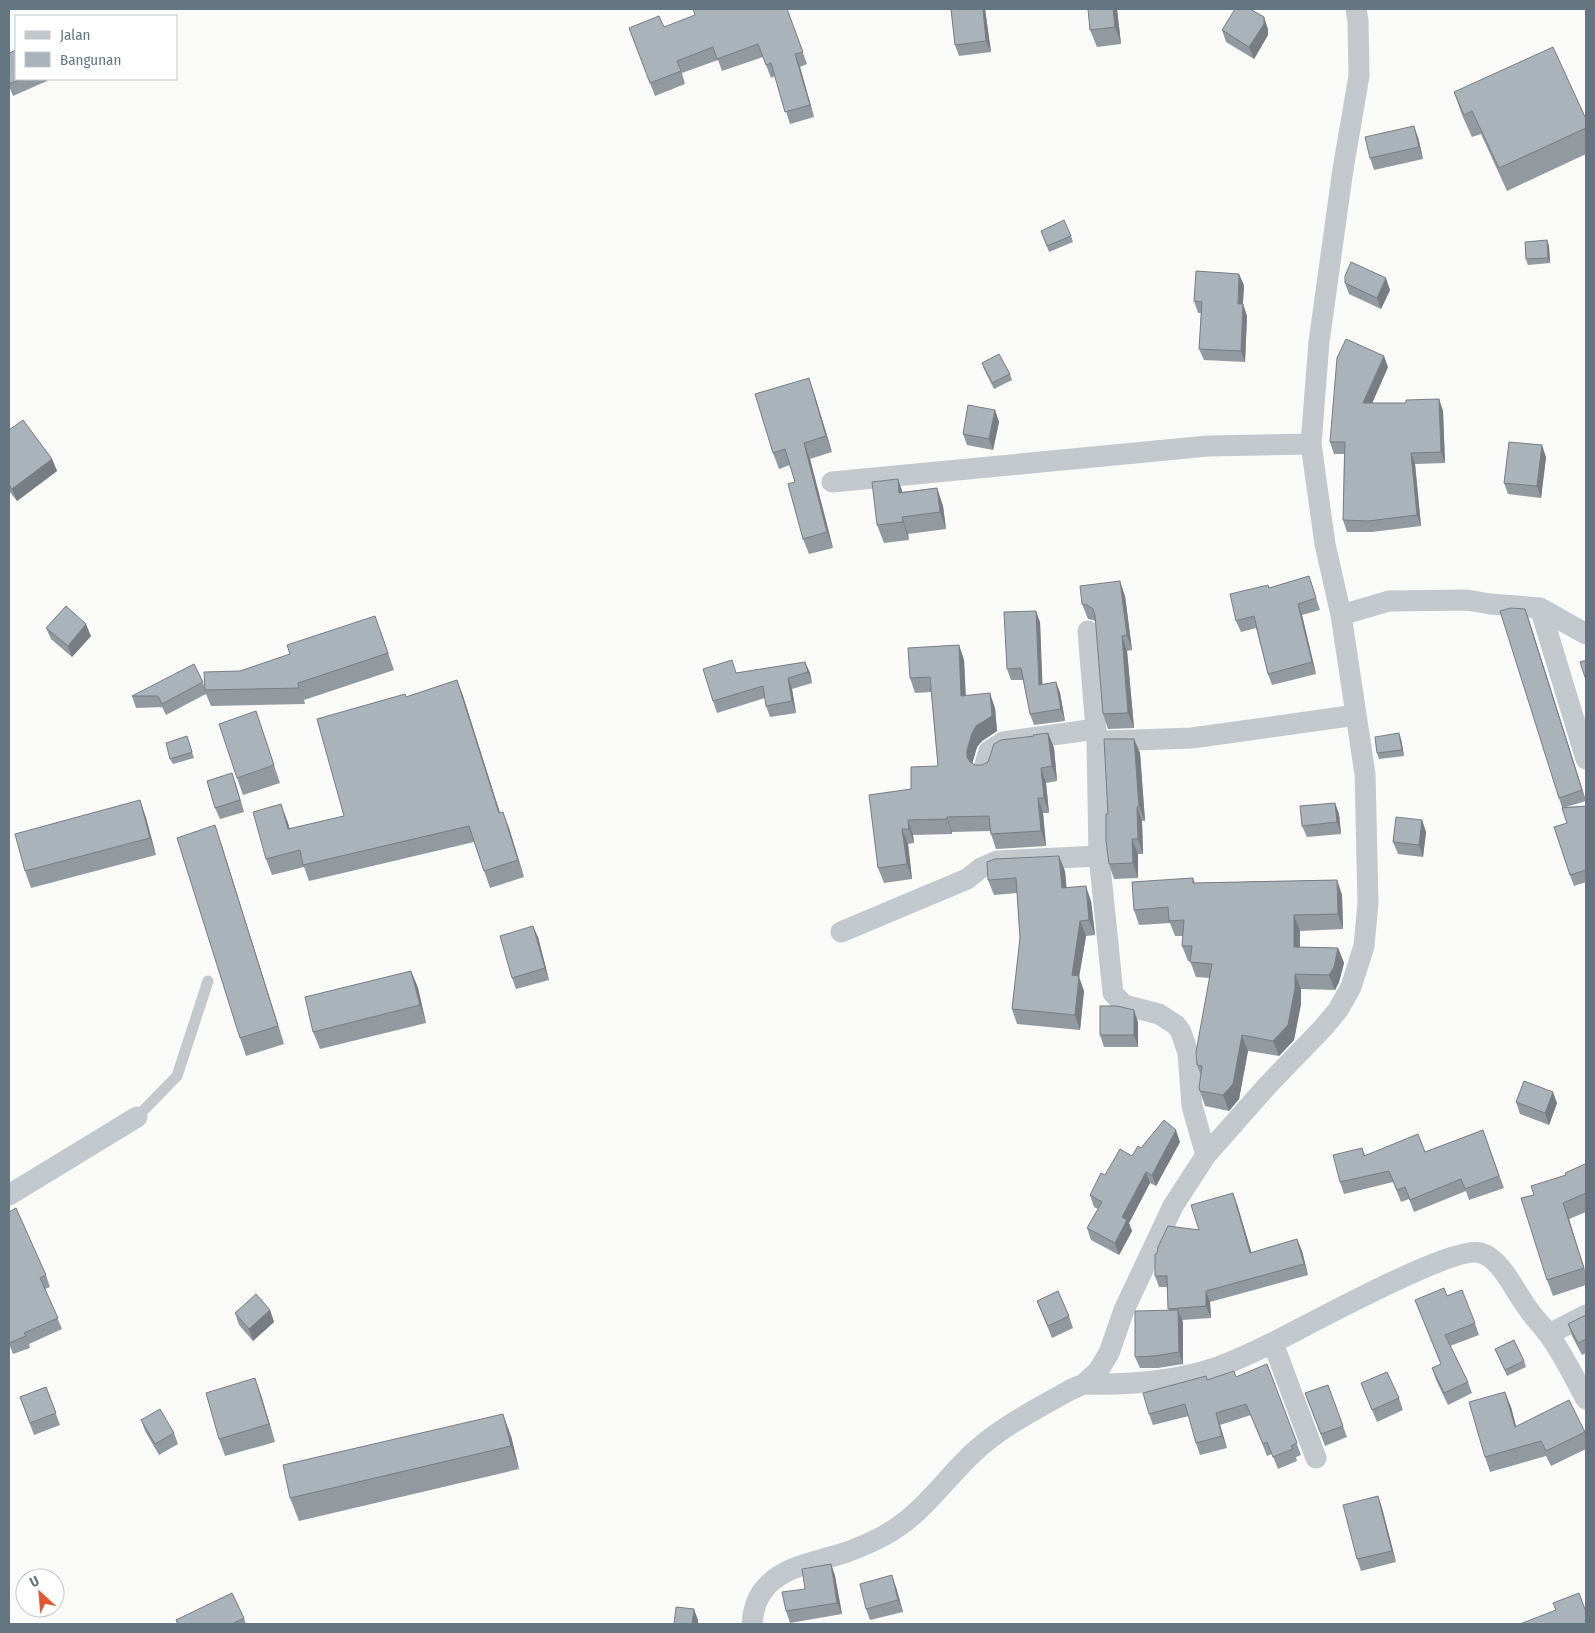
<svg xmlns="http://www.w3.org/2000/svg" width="1595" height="1633" viewBox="0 0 1595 1633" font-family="'Fira Sans Condensed',sans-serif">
  <rect width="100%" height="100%" fill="#fafaf8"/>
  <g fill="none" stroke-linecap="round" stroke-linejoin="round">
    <path stroke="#c3c8cc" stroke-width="11" d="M137,1117L177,1076L208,981"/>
    <path stroke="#c3c8cc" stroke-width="21" d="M832,482L1208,446L1311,444
      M1540,608L1586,759
      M1341,615L1389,601L1467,600L1490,604L1540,608L1586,634
      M1088,631L1097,742L1099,856L1113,993L1124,1005L1159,1014L1176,1025L1181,1032L1188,1053L1192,1106L1206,1155
      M1107,741L1192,738L1356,715
      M984,768L989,751L1003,742L1096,729
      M841,932L967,879L981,868L997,861L1099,856
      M9,1195L137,1117
      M1549,1334L1586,1315
      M1273,1343L1316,1458
      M1084,1384C1129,1385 1175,1382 1218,1367C1237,1360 1256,1351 1274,1342C1307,1326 1453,1244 1481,1253C1502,1259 1516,1294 1529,1310C1535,1319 1542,1325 1548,1334C1563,1353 1574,1378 1586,1399
      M752,1624C753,1610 757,1596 767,1586C786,1565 821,1561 847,1552C860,1547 873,1542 885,1535C923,1514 943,1481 974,1452C1002,1426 1037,1409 1070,1390L1084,1384L1098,1371L1109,1353L1124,1310L1173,1206L1206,1155L1268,1085L1323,1028L1338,1010L1351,987L1364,946L1368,903L1365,774L1341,615L1325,544L1311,444L1319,342L1343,169L1359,76L1358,21L1356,9"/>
  </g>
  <path fill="#929a9f" d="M787,9L807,64L800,67L814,117L790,124L775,76L771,78L763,57L722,71L718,60L682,73L685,84L655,96L629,28L664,27Z
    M951,9H985L991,52L959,56L955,45Z
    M1117,9L1121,44L1097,47L1090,30Z
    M1268,29V35L1254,59L1226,42L1222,30Z
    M9,53L16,79H46L47,81L13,96L9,86Z
    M1454,92L1586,119V154L1507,191L1481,134L1472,137L1462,115Z
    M1418,137L1423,159L1374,170L1370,158Z
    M1041,231L1071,236L1073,242L1049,252Z
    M1547,240L1549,246L1550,263L1528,265L1526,259Z
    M1345,283L1390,290L1381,309L1349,294Z
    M1244,285L1243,304L1247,316L1245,362L1204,360L1199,349L1201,313H1198L1194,301Z
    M982,363L1010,374L1012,380L994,389L984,369Z
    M1388,367L1372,403H1406L1439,399L1443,411L1445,463L1415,464L1421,526L1372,532H1347L1343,520L1344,454H1334L1330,442Z
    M814,393L832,452L810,459L833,548L809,554L803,539L795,482L790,465L779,469L773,453Z
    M995,410L999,422L993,450L967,445L963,434Z
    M9,430L52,459L57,471L17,501L9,491Z
    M1546,457L1541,498L1508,494L1504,483Z
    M937,488L943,506L946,529L908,534L909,540L884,543L877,525L902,492Z
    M1309,576L1320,610L1302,615L1316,674L1272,685L1268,674L1256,628L1241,632L1236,621L1269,588Z
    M1125,596L1132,650L1127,651L1134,728L1108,729L1103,714L1096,622L1093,620L1088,619L1082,604Z
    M1529,620L1586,801L1566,807L1586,806V882L1574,886L1570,875L1567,823L1559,798Z
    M1040,622L1042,685L1056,682L1060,693L1065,721L1034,725L1030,714L1023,680H1011L1007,669Z
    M46,628L91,636L72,657L51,639Z
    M381,632L394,670L304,700L305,704L211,706L206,694L166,715L162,707L136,708L132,696L203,682L204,686L240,671Z
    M959,645L964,660L966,696L995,708L997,731L982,741L977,747L972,764L975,765H982L1034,736L1048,733L1054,748L1057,781L1046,783L1049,813H1043L1046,846L996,849L990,831L952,832V834L913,835L914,843L908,844L912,879L884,883L878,868L911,789L938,766L931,692L915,693L910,678Z
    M805,662L810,673L812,683L792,689L796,713L770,717L766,706L765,698L717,713L713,701L736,673Z
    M457,680L463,696L500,813L509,828L524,877L490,888L474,842L309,881L304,867L272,875L266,859L287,820L290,829L344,816L406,697Z
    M262,729L280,783L243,795L237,778Z
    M1134,739L1140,753L1145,821H1142L1143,854H1138V878L1114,879L1109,864L1108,814Z
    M1401,739L1404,756L1379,759L1377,753Z
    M189,742L194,758L173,764L170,759Z
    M232,773L244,812L220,819L215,808Z
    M140,800L146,818L156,855L31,888L25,871Z
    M1335,803L1339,814L1341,834L1307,837L1302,826Z
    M1422,820L1426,832L1423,857L1398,854L1393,842Z
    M221,843L284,1044L246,1056L240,1038Z
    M1065,871L1066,887L1091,901L1095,935L1086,936L1079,977L1084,991L1080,1030L1017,1024L1012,1009L1020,938L1017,893L994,895L988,880Z
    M1193,878L1195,883L1337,880L1342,895L1343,929L1300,931V947L1338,948L1344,963L1339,982L1335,990L1301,989V1004L1294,1040L1279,1056L1248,1051L1239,1099L1229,1111L1205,1106L1199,1088L1201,1076L1197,1065L1210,978L1196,977L1190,961H1188L1182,946L1183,936H1175L1170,923L1139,925L1134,910Z
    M538,937L549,980L516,989L512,978Z
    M411,971L418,988L426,1023L320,1049L313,1032Z
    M1138,1022V1047H1104L1100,1035Z
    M1516,1102L1557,1103L1549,1125L1520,1114Z
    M1483,1130L1504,1188L1469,1200L1466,1191L1414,1212L1409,1199L1401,1202L1393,1182L1344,1194L1340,1182L1362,1148L1365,1155L1425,1152Z
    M1180,1142L1156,1186L1150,1183L1129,1223L1132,1231L1119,1255L1091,1240L1087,1228L1098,1209L1094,1207L1090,1195L1105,1175L1132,1156L1141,1148Z
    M1586,1167V1212L1569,1219L1586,1274V1285L1553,1296L1547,1280L1534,1195L1566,1175Z
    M1237,1204L1251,1253L1297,1239L1302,1251L1308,1275L1210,1302L1211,1318L1182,1320L1183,1322V1364L1158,1368H1140L1135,1357L1169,1311L1167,1287H1159L1155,1276L1199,1230Z
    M9,1212L46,1275L50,1287L45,1289L62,1329L29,1344L30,1348L13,1354L10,1346H9Z
    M1447,1296L1475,1323L1479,1335L1450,1346L1468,1382L1472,1393L1448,1405L1436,1380L1432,1368L1441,1364L1415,1300Z
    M1037,1301L1069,1316L1073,1328L1052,1338Z
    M270,1310L274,1322L253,1341L239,1325L235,1313Z
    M1586,1315V1353L1582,1355L1572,1336L1568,1324Z
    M1495,1349L1524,1361L1526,1367L1507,1376Z
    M1267,1364L1301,1455L1296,1457L1297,1461L1278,1469L1272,1454L1267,1456L1251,1415L1220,1425L1227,1448L1200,1455L1196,1443L1189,1416L1153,1425L1149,1414L1208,1380L1236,1377Z
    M1361,1383L1399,1398L1403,1410L1377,1422Z
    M1328,1385L1347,1437L1325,1446L1305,1393Z
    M46,1387L60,1425L34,1435L20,1397Z
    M261,1395L275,1442L225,1456L219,1439Z
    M1511,1407L1516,1426L1585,1432L1586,1436V1449L1551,1466L1546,1456L1490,1472L1485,1457Z
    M141,1420L174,1433L178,1444L159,1455L145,1431Z
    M511,1436L519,1469L299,1521L290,1498Z
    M1378,1496L1382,1508L1396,1562L1361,1571L1357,1559Z
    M831,1564L835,1576L842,1614L790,1623L786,1611L805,1589Z
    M896,1587L903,1612L870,1620L866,1609Z
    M244,1618L246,1624H178L176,1620Z"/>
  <path fill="#777d82" d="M983,9H985L991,52L986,41Z
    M1113,9H1117L1121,44L1115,27Z
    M1264,17L1268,29V35L1254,59L1249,47Z
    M795,54L800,67L814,117L810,105Z
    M1414,126L1418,137L1423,159L1419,147Z
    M1547,240L1549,246L1550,263L1548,258Z
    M1239,274L1244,285L1242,315L1238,304Z
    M1386,278L1390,290L1381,309L1377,298Z
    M1243,304L1247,316L1245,362L1241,351Z
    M1384,356L1388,367L1367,415L1363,403Z
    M809,378L814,393L832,452L826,436Z
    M1439,399L1443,411L1445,463L1441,452Z
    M995,410L999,422L993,450L989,439Z
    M804,443L810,459L833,548L827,532Z
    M1542,445L1546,457L1541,498L1537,486Z
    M1411,453L1415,464L1421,526L1417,515Z
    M52,459L57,471L17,501L12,489Z
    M898,479L904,496L899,493Z
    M937,488L943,506L946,529L940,512Z
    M902,517L908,534L909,540L903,522Z
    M1120,581L1125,596L1132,650L1127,635Z
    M1298,604L1302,615L1316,674L1312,662Z
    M1525,609L1529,620L1586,801L1582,790Z
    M1036,611L1040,622L1043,697L1039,685Z
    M86,624L91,636L72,657L68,646Z
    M1122,636L1127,651L1134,728L1128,713Z
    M959,645L964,660L966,711L961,696Z
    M805,662L810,673L812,683L808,672Z
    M788,678L792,689L796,713L792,701Z
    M457,680L463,696L505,829L499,813Z
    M1056,682L1060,693L1065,721L1061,709Z
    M990,693L995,708L997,731L982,741L977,747L972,764L967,757V750L972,733Z
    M1048,733L1054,748L1057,781L1052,766Z
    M1399,733L1401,739L1404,756L1402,750Z
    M1134,739L1140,753L1145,821L1139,806Z
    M1041,768L1046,783L1049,813L1044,798Z
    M232,773L236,785L244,812L240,800Z
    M1038,798L1043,813L1046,846L1041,831Z
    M140,800L146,818L156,855L150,838Z
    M1335,803L1339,814L1341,834L1337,822Z
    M281,804L287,820L294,846L288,829Z
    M1137,807L1142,821L1143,854L1138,839Z
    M503,812L509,828L524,877L518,860Z
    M947,817L952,832V834L947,819Z
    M908,820L913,835L914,843L909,829Z
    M1422,820L1426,832L1423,857L1419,845Z
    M215,825L221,843L284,1044L278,1026Z
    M902,829L908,844L912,879L907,864Z
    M1132,839L1138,854V878L1133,863Z
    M1059,856L1065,871L1068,903L1062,888Z
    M1337,880L1342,895L1343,929L1338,914Z
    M1086,886L1091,901L1095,935L1089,920Z
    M1294,915L1300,931L1299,963L1294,947Z
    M1080,921L1086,936L1079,977L1084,991L1080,1030L1075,1015L1072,975Z
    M533,926L538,937L549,980L545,968Z
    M1338,948L1344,963L1339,982L1335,990L1329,975Z
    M411,971L418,988L426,1023L420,1005Z
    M1295,974L1301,989V1004L1294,1040L1279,1056L1273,1041Z
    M1134,1010L1138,1022V1047L1134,1035Z
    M1242,1035L1248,1051L1239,1099L1229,1111L1223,1095Z
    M1553,1092L1557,1103L1549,1125L1545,1113Z
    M1176,1130L1180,1142L1156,1186L1152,1175Z
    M1146,1172L1150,1183L1129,1223L1132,1231L1119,1255L1115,1243L1122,1217Z
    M1233,1193L1237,1204L1255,1264L1250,1253Z
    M1563,1203L1569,1219L1586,1276L1584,1268Z
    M1297,1239L1302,1251L1308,1275L1304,1264Z
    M1206,1291L1210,1302L1211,1318L1206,1306Z
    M270,1310L274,1322L253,1341L249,1329Z
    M1178,1310L1183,1322V1364L1179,1352Z
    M255,1378L261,1395L275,1442L269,1424Z
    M1505,1392L1511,1407L1520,1442L1515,1427Z
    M1216,1413L1220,1425L1227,1448L1222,1436Z
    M503,1414L511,1436L519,1469L511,1446Z
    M1378,1496L1382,1508L1396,1562L1392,1551Z
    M831,1564L835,1576L842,1614L837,1603Z
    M892,1575L896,1587L903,1612L898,1600Z
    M694,1609L698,1620V1624H692Z"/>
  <path fill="#aab3b9" stroke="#777d82" d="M693,9H787L803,52L795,54L810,105L785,112L771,63L766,65L758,44L717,59L713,47L677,61L681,71L650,83L629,28L659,16L664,27L695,15Z
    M951,9H983L986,41L955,45Z
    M1088,9H1113L1115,27L1090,30Z
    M1235,9H1250L1264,17V24L1249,47L1222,30Z
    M1553,47L1586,119V128L1499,168L1472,111L1464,115L1454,92Z
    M16,50V79H21L9,84V53Z
    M1414,126L1419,147L1370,158L1365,137Z
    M1064,220L1071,236L1047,246L1041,231Z
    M1547,240L1548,258L1526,259L1525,242Z
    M1351,262L1386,278L1377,298L1345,283V276Z
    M1196,271L1239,274L1238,304H1243L1241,351L1199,349L1202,302L1194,301Z
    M1346,339L1384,356L1363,403H1406V400L1439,399L1441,452L1411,453L1417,515L1368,521L1343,520L1345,442H1330L1337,358Z
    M999,354L1010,374L992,383L982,363Z
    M809,378L826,436L804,443L827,532L803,539L788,484L795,482L785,449L773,453L755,394Z
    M968,405L995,410L989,439L963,434Z
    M23,420L52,459L12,489L9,485V430Z
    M1509,442L1542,445L1537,486L1504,483Z
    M898,479L899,493L937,488L940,512L902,517L903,522L877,525L872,482Z
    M1309,576L1316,598L1298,604L1312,662L1268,674L1254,616L1236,621L1230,594L1268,585L1269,588Z
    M1120,581L1127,635L1122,636L1128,713L1103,714L1095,615L1093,609L1087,605L1082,604L1080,586Z
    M66,606L86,624L68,646L46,628Z
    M1511,608L1525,609L1582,790L1559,798L1500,611Z
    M1036,611L1039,685L1056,682L1061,709L1030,714L1021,668L1007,669L1004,612Z
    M375,616L388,653L298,683L299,688L205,690L204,672L240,671L290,654L287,645Z
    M959,645L961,696L990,693L992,716L976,726L972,733L967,750V757L970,762L975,765H982L988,762L994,744L1001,740L1034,736L1033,735L1048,733L1052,766L1041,768L1044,798H1038L1041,831L991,834L989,816L947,817V819L908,820L909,829H902L907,864L878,868L869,795L911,789V767L938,766L930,677L910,678L908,648Z
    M732,660L736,673L805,662L808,672L788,678L792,701L766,706L763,686L713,701L703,669Z
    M1586,660V680L1580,662Z
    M194,664L203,682L162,704L158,696H132Z
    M457,680L499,813L503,812L518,860L484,871L469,826L303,865L300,850L266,859L253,812L281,804L288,829L344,816L317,719L405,694L406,697Z
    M256,711L274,765L237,778L219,724Z
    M1399,733L1402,750L1377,753L1375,737Z
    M187,736L192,752L170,759L166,743Z
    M1104,739H1134L1139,806L1137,807L1138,839H1132L1133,863L1109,864L1106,841V814H1108Z
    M232,773L240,800L215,808L207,781Z
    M140,800L150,838L25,871L15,834Z
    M1335,803L1337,822L1302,826L1300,806Z
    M1586,806V870L1570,875L1554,827L1567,823L1562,808Z
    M1396,817L1422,820L1419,845L1393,842Z
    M215,825L278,1026L240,1038L177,838Z
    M1059,856L1062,888L1086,886L1089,920L1080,921L1072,975L1079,976L1075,1015L1012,1009L1020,938L1016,878L988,880L987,862L995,859Z
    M1193,878V883L1337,880L1338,914L1294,915V947L1338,948L1334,967L1329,975L1295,974V988L1288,1025L1273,1041L1242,1035L1233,1084L1223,1095L1200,1091L1199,1088L1202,1066L1197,1065L1196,1052L1212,964L1190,962L1192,946H1182L1184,920L1169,921L1168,907L1134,910L1132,882Z
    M533,926L545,968L512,978L500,936Z
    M411,971L420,1005L313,1032L305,997Z
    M1100,1006H1117L1134,1010V1035H1100Z
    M1524,1081L1553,1092L1545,1113L1516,1102Z
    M1164,1120L1176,1130L1152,1175L1146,1172L1122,1217L1127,1220L1115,1243L1087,1228L1102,1202L1090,1195L1101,1173L1105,1175L1120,1149L1132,1156L1138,1146L1141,1148Z
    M1483,1130L1499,1176L1465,1189L1461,1179L1410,1200L1405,1187L1397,1190L1389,1171L1340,1182L1333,1155L1362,1148L1364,1156L1418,1134L1425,1152Z
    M1585,1164L1586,1167V1193L1563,1203L1584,1268L1547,1280L1521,1198L1534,1195L1531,1186L1566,1175L1565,1173Z
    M1233,1193L1250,1253L1297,1239L1304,1264L1206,1291V1306L1168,1309L1167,1276H1155V1254H1157L1158,1247L1168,1226L1199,1230L1191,1205Z
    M16,1208L46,1275L40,1278L58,1318L24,1333L26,1336L9,1343V1212Z
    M1444,1288L1447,1296L1462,1290L1475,1323L1445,1335L1468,1382L1444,1393L1432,1368L1441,1364L1415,1300Z
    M1058,1291L1069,1316L1048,1326L1037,1301Z
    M256,1294L270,1310L249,1329L235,1313Z
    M1178,1310L1179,1352L1154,1356L1135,1357V1311Z
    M1586,1315V1339L1578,1343L1568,1324Z
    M1514,1340L1524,1361L1505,1370L1495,1349Z
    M1267,1364L1297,1443L1291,1446L1293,1449L1273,1457L1267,1442L1263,1444L1246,1404L1216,1413L1222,1436L1196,1443L1185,1404L1149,1414L1143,1393L1206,1376L1207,1380L1234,1371L1236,1377Z
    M1387,1372L1399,1398L1372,1410L1361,1383Z
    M255,1378L269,1424L219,1439L206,1393Z
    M1328,1385L1343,1426L1321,1434L1305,1393Z
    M46,1387L56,1413L30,1423L20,1397Z
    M1505,1392L1515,1427L1569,1400L1585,1432L1546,1451L1541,1441L1485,1457L1469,1402Z
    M160,1409L174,1433L155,1444L141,1420Z
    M503,1414L511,1446L290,1498L283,1465Z
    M1378,1496L1392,1551L1357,1559L1343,1505Z
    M831,1564L837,1603L786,1611L782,1592L805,1589L802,1569Z
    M892,1575L898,1600L866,1609L860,1584Z
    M232,1593L244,1618L232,1624H178L176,1620Z
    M1579,1593L1586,1612V1624H1520L1556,1610L1553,1603Z
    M676,1607L694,1609L692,1624H674Z"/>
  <rect width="1595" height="1633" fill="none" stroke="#657683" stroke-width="20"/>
  <rect x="15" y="15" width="162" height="65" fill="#ffffff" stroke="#c1c8cd"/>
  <rect x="25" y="31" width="25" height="8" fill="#c3c8cc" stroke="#c1c8cd"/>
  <text x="60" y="40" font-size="15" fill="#657683">Jalan</text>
  <rect x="25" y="52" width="25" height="15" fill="#aab3b9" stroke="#c1c8cd"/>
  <text x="60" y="65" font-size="15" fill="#657683">Bangunan</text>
  <g transform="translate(40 1593) rotate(334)"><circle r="24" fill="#ffffff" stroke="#c1c8cd"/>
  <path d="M0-4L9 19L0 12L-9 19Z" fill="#e4572e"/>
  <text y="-8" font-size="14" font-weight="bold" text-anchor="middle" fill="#657683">U</text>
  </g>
</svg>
